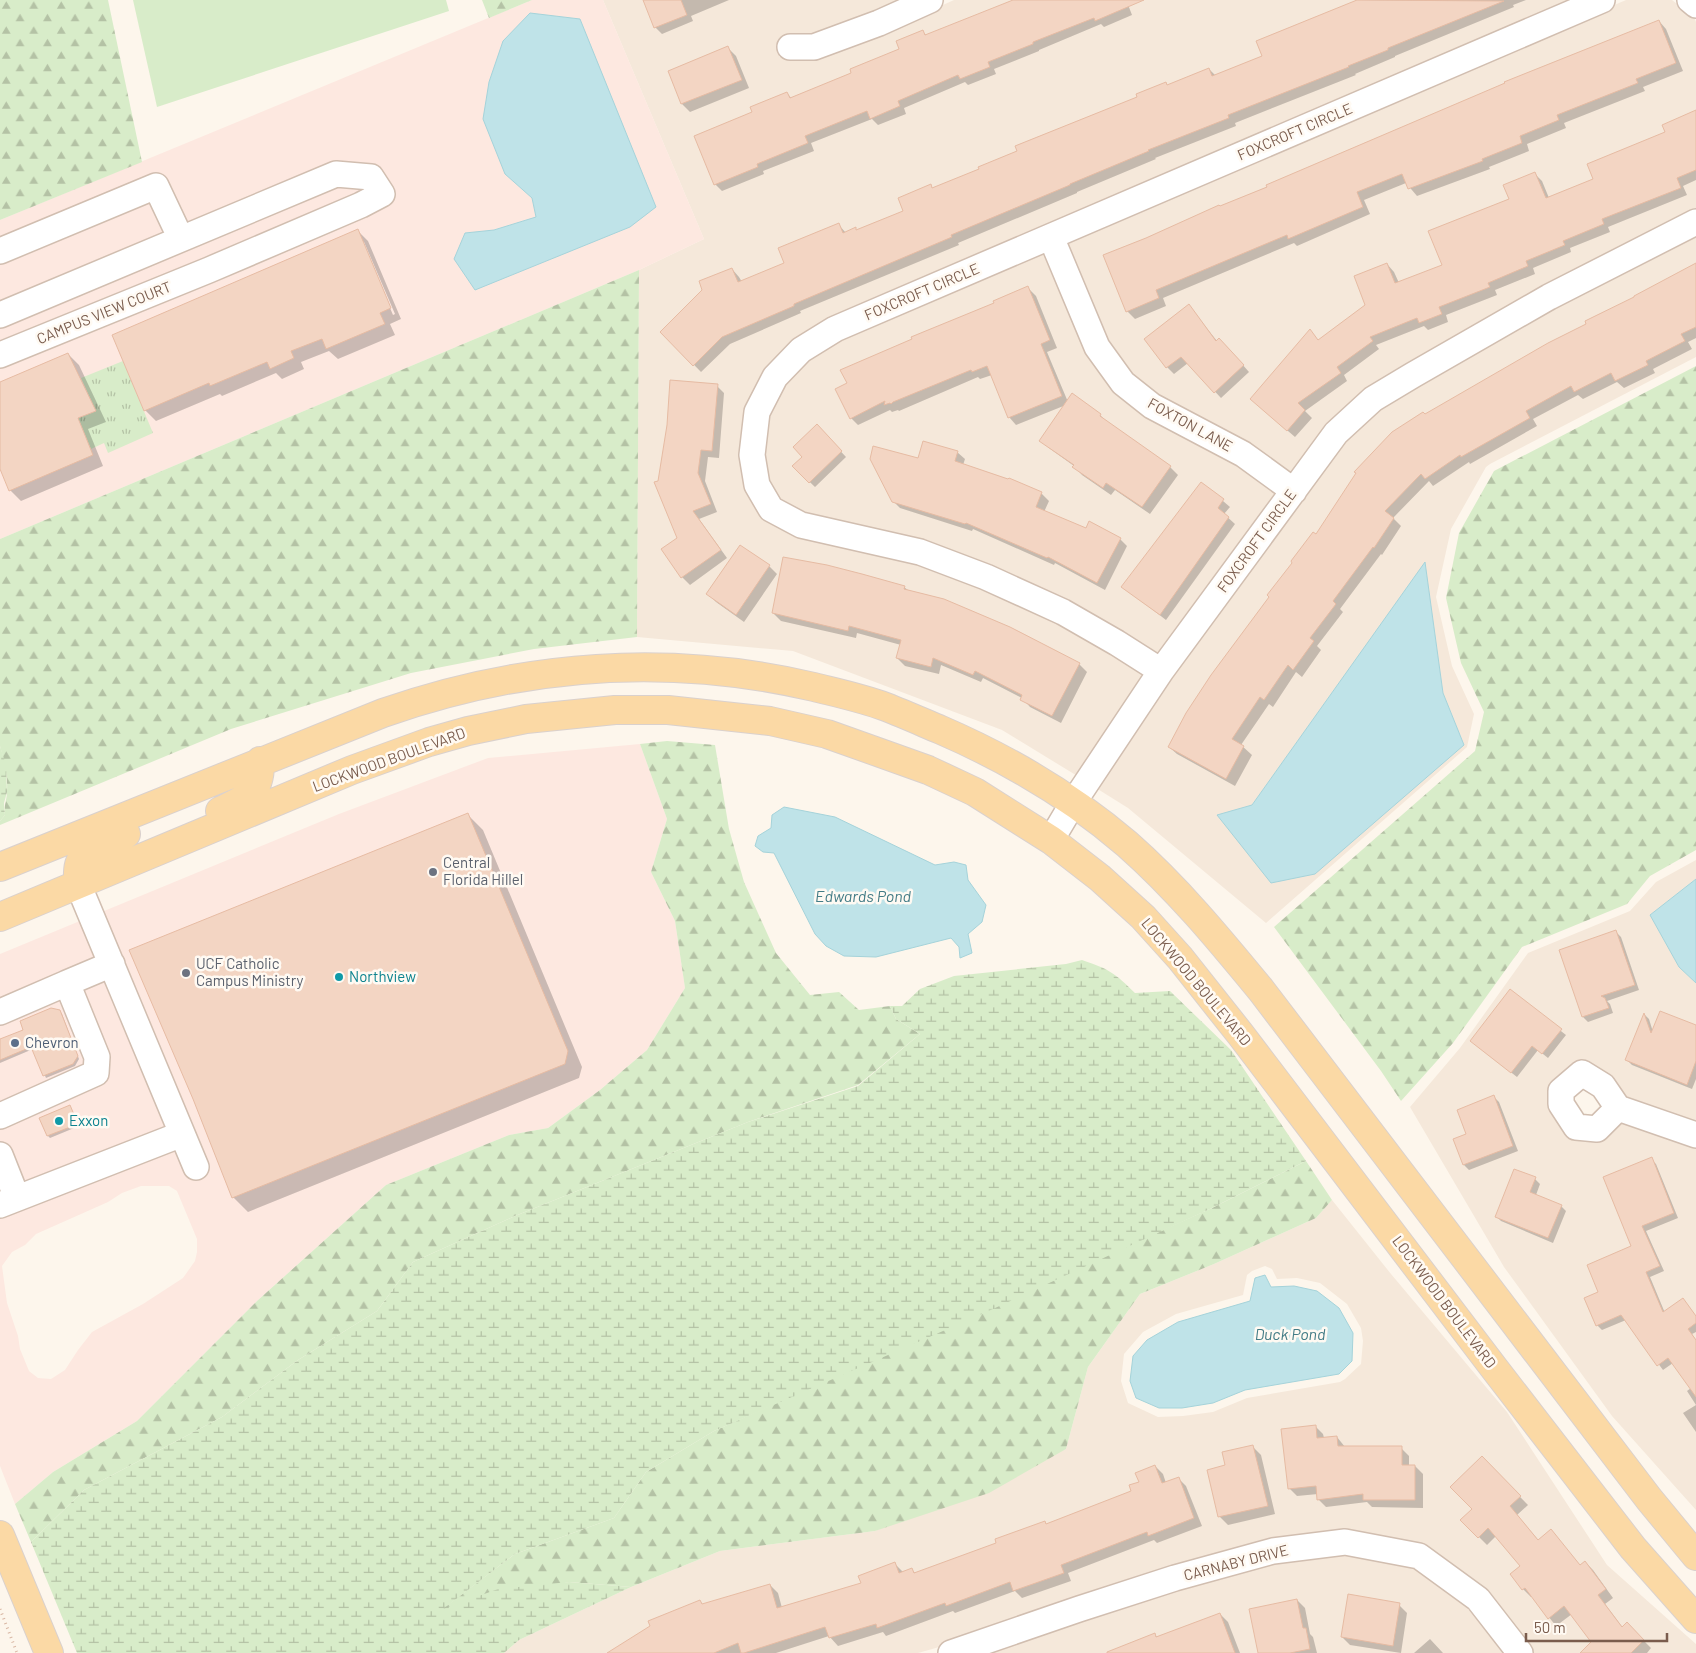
<svg xmlns="http://www.w3.org/2000/svg" width="1696" height="1653" viewBox="0 0 1696 1653" font-family="Barlow,sans-serif">
  <defs>
    <pattern id="forest-firs" width="22" height="20" patternUnits="userSpaceOnUse" patternTransform="scale(1.25)"><rect width="22" height="20" fill="#d8ecc9"/><path d="M5 1l3.5 6h-7zM16 11l3.5 6h-7z" fill="#b4c2a5"/></pattern>
    <pattern id="wetland-marsh" width="20" height="14" patternUnits="userSpaceOnUse" patternTransform="scale(1.25)"><rect width="20" height="14" fill="#d8ecc9"/><path d="M1 5h8M5 5V1M11 12h8M15 12V8" fill="none" stroke="#b4c2a5"/></pattern>
    <pattern id="park-tufts" width="24" height="20" patternUnits="userSpaceOnUse" patternTransform="scale(1.25)"><rect width="24" height="20" fill="#d8ecc9"/><path d="M3 7l-1-3M5 7V3M7 7l1-3M15 17l-1-3M17 17v-4M19 17l1-3" fill="none" stroke="#b4c2a5"/></pattern>
  </defs>
  <rect width="100%" height="100%" fill="#fdf6ec"/>
  <path fill="#f5e8da" fill-rule="evenodd" d="M603,0H907L813,37H780L779,57L817,56L883,32L954,0H1577L767,371L747,491L916,561L981,586L1057,621L1146,675L1079,777L1002,730L793,651L637,637L639,270L704,239Z
    M1626,0H1672L1694,17L1696,22V212L1408,366L1292,476L1159,398L1132,375L1106,341L1065,241Z
    M1696,234V357L1490,464L1486,467L1451,529L1436,597L1452,666L1474,714L1467,747L1266,923L1128,808L1096,788L1170,676L1345,439L1380,407L1554,306ZM1425,563L1443,693L1464,745L1218,815L1252,805Z
    M1045,250L1088,353L1279,494L1159,658L806,516L780,502L767,482L763,454L767,414L784,382L808,357L840,337Z
    M1696,860V879L1650,915L1679,967L1696,983V1124L1626,1100L1574,1066L1567,1133L1620,1120L1696,1146V1510L1612,1416L1504,1267L1410,1107L1460,1048L1528,953L1630,911L1656,882Z
    M1332,1200L1391,1274L1507,1412L1607,1565L1696,1644V1653H1534L1485,1591L1345,1532L918,1653H504L519,1640L631,1587L720,1551L875,1531L1066,1449L1088,1367L1140,1294L1214,1264L1316,1218ZM1265,1266L1272,1269L1277,1279L1297,1278L1320,1283L1347,1304L1361,1328L1363,1341L1361,1364L1345,1379L1340,1382L1247,1398L1213,1412L1183,1416L1158,1417L1128,1403L1121,1381L1124,1354L1143,1332L1176,1314L1243,1295L1247,1275L1252,1271Z
    M1344,1552L1414,1565L1469,1607L1506,1653H983L1082,1618L1274,1560Z"/>
  <path fill="#fde8e0" fill-rule="evenodd" d="M532,0H603L704,239L639,270L0,539V366L365,214L380,172L187,226L166,182L0,241V220ZM530,13L580,19L630,227L465,233L494,230L536,217L532,198L505,174Z
    M337,184L364,187L367,191L0,345V326Z
    M150,199L167,235L0,305V262Z
    M640,744L667,819L651,872L675,921L685,988L647,1050L600,1090L548,1128L509,1135L386,1185L257,1301L137,1421L53,1472L15,1504L0,1466V954L339,814L488,758ZM141,1186H169L177,1191L197,1239V1252L195,1261L183,1278L143,1304L92,1332L78,1350L65,1370L51,1379L38,1378L29,1371L20,1349L18,1336L7,1303L2,1266L12,1252L25,1245L36,1234L108,1202L122,1193Z"/>
  <path fill="url(#forest-firs)" d="M0,0H108L142,162L0,220Z
    M482,0H532L489,18Z
    M639,270L637,637L534,649L411,673L231,729L0,825V821L5,815C4,802 7,801 7,791C8,775 4,761 0,746V539Z
    M1696,366V850L1650,876L1627,904L1522,947L1453,1043L1401,1101L1381,1071L1274,927L1475,751L1484,712L1461,663L1446,598L1459,533L1494,471Z
    M667,741L715,745L729,829L744,882L776,953L810,995L839,992L859,1010L890,1006L896,1019L920,1034L858,1085L748,1122L515,1216L413,1262L377,1311L298,1360L222,1417L84,1490L31,1542L15,1504L53,1472L137,1421L257,1301L386,1185L509,1135L548,1128L600,1090L647,1050L685,988L675,921L651,872L667,819L640,744Z
    M1306,1161L1332,1200L1316,1218L1214,1264L1140,1294L1088,1367L1066,1449L989,1493L875,1531L720,1551L631,1587L569,1582L441,1610L515,1554L614,1518L646,1472L714,1431L1212,1208Z"/>
  <path fill="url(#wetland-marsh)" d="M0,746L6,765L7,792L4,803L5,815L0,821Z
    M1082,960C1109,969 1115,973 1135,993L1170,991L1231,1050L1306,1161L1212,1208L982,1314L714,1431L646,1472L614,1518L515,1554L443,1609L498,1589L569,1582L631,1587L519,1640L504,1653H77L31,1542L84,1490L222,1417L298,1360L377,1311L413,1262L515,1216L748,1122L858,1086L920,1034L896,1019L890,1006H902L920,989L954,976L1066,964Z"/>
  <path fill="url(#park-tufts)" d="M123,361L153,433L108,453L104,443L91,449L78,418L96,411L81,378Z"/>
  <path fill="#d8ecc9" d="M133,0H446L449,11L157,107Z"/>
  <path fill="#bfe3e8" stroke="#a5d3da" d="M530,13L580,19L656,207L630,227L475,290L454,259L465,233L494,230L536,217L532,198L505,174L483,119L489,82L503,41Z
    M1425,562L1443,693L1464,745L1315,874L1271,883L1217,815L1252,805Z
    M784,807L835,817L935,865L954,862L966,865L968,880L986,905L982,922L968,934L972,953L960,958L959,947L951,938L876,957L844,956L826,946L815,934L774,853L763,852L755,846L758,836L771,828L772,815Z
    M1696,879V983L1679,967L1650,915Z
    M1265,1275L1271,1287L1294,1286L1317,1291L1339,1308L1353,1333L1352,1361L1339,1374L1245,1390L1213,1403L1182,1408H1159L1136,1398L1130,1381L1133,1356L1147,1340L1178,1322L1250,1301L1255,1278Z"/>
  <path fill="#0003" fill-rule="evenodd" d="M644,0H729L691,16L693,21L662,34L655,27Z
    M1016,0H1132L1127,2L1132,15L1104,27L1101,24L1039,50V51L994,69L996,74L968,85L965,82L904,108L906,114L878,125L872,119L811,143L814,151L763,171L764,174L722,191L715,184L754,113L787,93L792,99L853,74L901,50L922,31L927,36Z
    M1360,0H1526L1513,5L1514,7L1395,56V57L1355,74L1356,75L1235,123L1236,126L1155,158L1156,159L1077,192V193L958,243L959,245L800,311L801,313L730,344L701,372L662,332L732,269L739,277L742,282L786,264L838,224L846,233L855,229L857,231L905,211L930,186L933,189L980,170L1167,86L1209,69L1216,76L1264,57L1258,42Z
    M1659,21L1666,29L1683,71L1643,87L1645,91L1564,123L1566,128L1527,144L1529,151L1489,167L1490,169L1417,196L1406,183L1364,200L1370,214L1297,246L1294,243L1163,298L1166,306L1135,319L1127,311L1220,207Z
    M728,48L736,56L749,88L690,112L682,104L669,71Z
    M1696,112V180L1683,186L1687,195L1608,227L1610,232L1570,248L1571,252L1533,268L1535,274L1495,290L1497,295L1446,315L1448,322L1428,330L1424,326L1376,345L1379,349L1344,375L1347,381L1305,411L1312,418L1295,437L1259,406L1310,331L1319,341L1367,305L1387,264L1394,272L1399,283L1444,266L1535,174L1542,181L1549,198L1595,180L1667,133Z
    M357,230L368,241L401,319L390,324L395,335L338,359L329,351L301,362L304,369L282,379L276,373L222,396L220,394L156,421L145,410ZM362,242H364L395,314L393,315Z
    M1696,268V338L1688,342L1692,349L1653,369L1655,373L1624,388L1617,382L1583,399L1578,395L1533,419L1537,426L1470,464L1469,462L1433,486L1429,481L1393,518L1401,526L1382,555L1381,554L1340,609L1343,612L1317,646L1321,650L1302,677L1296,672L1273,707L1269,704L1241,745L1252,755L1235,786L1177,754L1169,747L1316,536L1425,415Z
    M1028,288L1036,296L1057,348L1047,352L1068,402L1100,415L1108,423L1170,467L1178,475L1150,514L1115,490L1111,495L1082,475L1074,466L1049,448L1041,440L1066,405L1016,425L1009,417L992,375L980,379L978,377L899,411L898,410L892,412L890,410L858,425L851,418L995,304Z
    M1189,306L1217,341L1226,346L1249,372L1221,398L1188,363L1174,374L1167,367Z
    M68,354L79,365L106,422L88,429L103,466L21,501L10,490L0,466V384Z
    M717,386L724,393L719,458L708,457L705,481L717,512L699,519L727,558L690,585L682,577L663,550L678,539L659,482Z
    M817,426L846,457L815,487L794,467L804,457Z
    M957,452L965,459L963,465L1010,480L1042,494L1049,501L1044,512L1086,530L1120,539L1127,546L1105,590L1055,563L1054,565L973,529L972,531L900,508L893,501L919,460Z
    M1202,483L1230,507L1224,514L1235,524L1166,620L1123,587Z
    M769,566L777,574L744,622L716,602L708,594Z
    M904,587L909,591L1079,664L1087,672L1061,723L1030,707L1022,698L983,678L981,682L941,665L939,674L905,666L897,658L901,645L857,633L856,638L781,621L773,613Z
    M468,815L483,830L582,1067L579,1078L248,1212L233,1197Z
    M1616,932L1621,937L1639,990L1607,1001L1610,1004L1613,1013L1588,1022L1583,1017Z
    M1510,991L1566,1035L1548,1058L1538,1050L1517,1077L1477,1046Z
    M60,1011L62,1014L79,1059L75,1066L46,1078L33,1049L0,1063V1041L25,1030Z
    M1645,1015L1649,1019L1653,1032L1696,1026V1079L1692,1089L1632,1065L1627,1060Z
    M1494,1097L1499,1102L1518,1151L1469,1170L1464,1165L1455,1140L1468,1135Z
    M70,1106L79,1126L50,1138L48,1136Z
    M1651,1159L1656,1164L1678,1218L1646,1231L1664,1271L1650,1277L1665,1313L1683,1300L1696,1316V1332L1692,1334L1696,1340V1405L1687,1391L1691,1388L1673,1363L1663,1370L1626,1320L1602,1330L1597,1325L1600,1292L1633,1247Z
    M1535,1179L1540,1184L1536,1195L1561,1206L1566,1211L1553,1243L1501,1221L1496,1216Z
    M1696,1405V1432L1683,1413Z
    M1315,1426L1323,1434L1324,1438L1337,1437L1345,1447L1401,1448L1409,1456V1466H1415L1423,1474V1508L1372,1507L1367,1502L1326,1507L1318,1499V1494L1297,1496L1289,1488Z
    M1253,1447L1261,1455L1275,1514L1228,1525L1220,1517L1208,1471L1227,1466Z
    M1482,1458L1528,1505L1517,1515L1539,1541L1580,1566L1585,1562L1593,1570L1613,1598L1605,1604L1623,1628L1627,1624L1651,1648L1647,1653H1582L1592,1642L1572,1614L1556,1626L1532,1596L1531,1597L1523,1589L1522,1566L1496,1536L1487,1545L1462,1520L1473,1509Z
    M1155,1466L1163,1474L1166,1483L1178,1478L1186,1486L1202,1526L1157,1543L1154,1540L1068,1573L1071,1581L1022,1598L1015,1591L955,1613L953,1611L886,1636L883,1632L838,1646L829,1636L776,1653H610L700,1601L703,1605L770,1585L778,1593L782,1608L862,1584L895,1564L903,1572L912,1570L916,1574L998,1544L1044,1522L1047,1525L1133,1492Z
    M1297,1600L1305,1608L1310,1634L1313,1637L1317,1653H1259Z
    M1399,1605L1407,1613L1401,1653L1350,1645L1342,1637Z
    M1220,1614L1228,1622L1240,1653H1107L1155,1635L1157,1637Z
    M1430,1639L1443,1653H1414Z"/>
  <path fill="#f3d5c3" stroke="#e6bba3" d="M643,0H681L687,15L654,28Z
    M1013,0H1144L1095,21L1094,18L1033,42V44L988,62L990,67L960,79L958,75L898,101L900,106L870,119L867,111L805,136L808,143L757,164L758,167L714,185L694,136L752,112L750,107L787,92L790,98L851,73L850,69L899,49L896,41L923,30L925,35Z
    M1357,0L1504,1L1388,48V50L1348,66L1349,67L1228,115L1229,118L1148,150L1149,151L1070,184V185L951,235L952,237L794,304V306L722,337L693,366L660,332L702,290L699,281L732,268L738,282L784,263L778,248L839,223L843,233L856,227V230L903,211L898,198L931,184L932,188L979,169L978,167L1017,151L1015,146L1137,97L1136,94L1166,82L1167,85L1209,68L1212,76L1262,56L1256,41Z
    M1659,20L1676,63L1636,79L1638,83L1557,115L1559,120L1520,136L1522,143L1482,159L1483,161L1408,189L1402,174L1357,192L1363,207L1288,239L1287,235L1156,290L1159,298L1126,312L1103,255L1146,238L1219,205L1220,206L1267,187L1266,185L1505,83L1504,82Z
    M728,46L742,80L681,104L668,71Z
    M1696,110V170L1677,178L1681,188L1602,219L1604,224L1563,241L1565,245L1526,261L1528,266L1488,283L1490,287L1439,307L1442,314L1419,323L1417,318L1370,337L1373,341L1337,367L1341,373L1298,403L1305,410L1287,431L1250,399L1310,329L1318,340L1365,305L1354,276L1387,263L1395,283L1442,265L1428,231L1509,199L1503,185L1535,172L1546,198L1593,179L1587,164L1665,132L1662,125Z
    M358,229L391,308L380,313L385,324L326,349L322,339L291,351L294,358L270,369L267,362L210,386L209,383L144,411L112,335Z
    M1696,263V327L1681,334L1685,341L1646,361L1648,365L1615,381L1611,373L1574,392L1571,386L1526,411L1530,418L1461,457L1460,455L1425,479L1421,474L1385,511L1394,518L1374,548L1373,547L1333,601L1336,604L1310,638L1314,641L1293,670L1288,665L1264,700L1260,697L1232,739L1244,746L1226,779L1168,747L1186,713L1211,675L1269,597L1267,595L1292,563L1291,561L1313,532L1316,534L1356,473L1354,472L1392,432L1423,412L1425,414L1548,343L1586,324L1585,321L1634,297V296Z
    M1028,286L1050,340L1041,344L1062,396L1008,418L987,366L972,372L971,370L893,402L891,404L890,403L884,405L885,401L850,419L835,389L847,383L840,370L912,339L911,337L994,303L993,301Z
    M1189,304L1216,341L1219,338L1244,365L1214,393L1181,357L1166,368L1144,339Z
    M68,353L96,411L78,418L93,455L9,491L0,469V382Z
    M670,380L718,384L712,451L701,450L698,473L711,504L693,511L721,550L681,578L661,549L677,538L654,482L658,481L667,425Z
    M1072,393L1101,414L1100,416L1171,466L1142,507L1106,483L1103,488L1072,467L1074,465L1039,441Z
    M817,424L842,451L809,483L792,466L802,457L793,447Z
    M923,441L958,451L955,461L1008,479L1009,478L1042,492L1036,507L1086,528L1089,521L1121,538L1097,583L1048,557L1047,558L966,523L965,524L892,502L870,459L873,446L918,458Z
    M1201,482L1224,499L1218,508L1229,517L1160,615L1121,587Z
    M740,545L770,565L736,615L706,594Z
    M783,557L827,565L862,574L905,586L904,589L944,599L1010,627L1080,663L1052,716L1020,700L1022,695L975,671L973,675L933,658L931,667L896,658L901,640L849,626L848,631L772,613Z
    M468,813L568,1051L565,1064L232,1198L193,1099L129,950Z
    M1616,930L1635,985L1601,996L1605,998L1609,1008L1582,1017L1559,950Z
    M1510,989L1562,1029L1542,1054L1532,1046L1511,1073L1470,1041Z
    M51,1008L60,1010L78,1056L73,1064L43,1076L31,1047L0,1060V1039L23,1030L20,1021Z
    M1660,1011L1696,1025V1061L1687,1085L1625,1060L1644,1013L1651,1033Z
    M1494,1095L1513,1146L1463,1165L1453,1139L1466,1134L1457,1110Z
    M70,1105L78,1124L47,1136L39,1118Z
    M1652,1157L1674,1213L1642,1226L1660,1266L1646,1272L1663,1312L1683,1298L1696,1316V1323L1688,1329L1696,1340V1397L1668,1358L1657,1366L1621,1315L1596,1326L1584,1298L1598,1292L1587,1265L1631,1246L1603,1177Z
    M1514,1169L1536,1177L1530,1192L1562,1205L1548,1238L1495,1217Z
    M1316,1425L1317,1438L1337,1436L1338,1446H1402V1465H1415V1500H1363V1494L1317,1500L1316,1486L1288,1489L1281,1429Z
    M1253,1445L1268,1506L1218,1517L1207,1470L1225,1465L1222,1452Z
    M1482,1456L1521,1496L1510,1506L1538,1540L1551,1529L1580,1565L1585,1561L1606,1589L1598,1595L1622,1627L1627,1622L1644,1640L1631,1653H1580L1591,1642L1564,1606L1548,1619L1525,1588L1522,1590L1510,1574L1520,1566L1488,1528L1478,1538L1460,1520L1472,1509L1450,1487Z
    M1155,1465L1162,1483L1179,1477L1194,1518L1148,1536L1147,1532L1061,1565L1064,1573L1013,1591L1010,1582L946,1606L945,1603L877,1628L876,1624L829,1638L825,1627L744,1653H741L738,1643L714,1653H607L650,1626L648,1621L700,1600L702,1604L770,1584L777,1608L861,1583L858,1576L895,1562L899,1573L912,1568L914,1573L996,1543L995,1539L1045,1521L1046,1524L1131,1491L1129,1485L1139,1482L1135,1473Z
    M1348,1594L1400,1603L1393,1646L1341,1637Z
    M1297,1599L1303,1628H1306L1310,1649L1290,1653H1258L1249,1609Z
    M1220,1613L1235,1653H1107V1652L1155,1633L1156,1637Z"/>
  <g fill="none" stroke-linecap="round" stroke-linejoin="round">
    <g stroke="#d1beb0" stroke-width="28">
      <path id="minor" d="M1690,0L1696,5
        M790,47H814L879,23L930,0
        M1051,237L1097,347L1123,383L1152,406L1243,454L1294,491
        M0,251L156,186L181,239
        M0,315L336,174L371,177L382,194L361,205L209,270L0,355
        M1161,671L1117,643L1063,612L986,577L920,552L801,525L771,509L757,485L752,455L757,412L775,377L801,350L835,329L1602,0
        M1051,840L1073,803L1161,671L1336,433L1373,399L1413,375L1549,297L1696,222
        M78,884L196,1167
        M0,1012L67,983
        M1618,1108L1597,1129L1576,1127L1561,1104V1091L1582,1073L1603,1086L1618,1108L1696,1135
        M0,1116L96,1073L97,1057L67,983L112,964
        M0,1155L17,1198
        M0,1205L182,1134
        M951,1653L1079,1609L1175,1578L1273,1551L1345,1542L1419,1556L1478,1599L1520,1653"/>
    </g>
    <g stroke="#dad1cd" stroke-width="30">
      <path id="major" d="M220,811C246,799 261,794 260,761
        M0,867L383,713C523,664 669,653 814,687C838,693 862,698 886,707C904,714 922,722 941,730C1008,759 1071,796 1127,844C1177,888 1219,939 1261,990L1649,1499L1696,1556
        M78,884C78,876 77,867 81,860C90,847 113,840 126,834
        M0,917L352,770L429,742L468,731L526,719L615,710H668L770,721L827,734L928,770L975,792L1051,840L1100,878L1143,917L1180,958L1241,1035L1494,1368L1633,1548L1696,1619
        M0,1535L49,1653"/>
    </g>
    <path stroke="#d9b8a5" stroke-width="3" stroke-dasharray="1 4" stroke-linecap="butt" d="M0,1609L17,1653"/>
    <use href="#minor" stroke="#fff" stroke-width="25"/>
    <use href="#major" stroke="#fbd9a5" stroke-width="28"/>
  </g>
  <g fill="#6b7280" stroke="#fffaf3" stroke-width="2">
    <circle cx="433" cy="872" r="5"/>
    <circle cx="186" cy="973" r="5"/>
  </g>
  <g fill="#0f9aa8" stroke="#fffaf3" stroke-width="2">
    <circle cx="339" cy="977" r="5"/>
    <circle cx="59" cy="1121" r="5"/>
  </g>
  <circle fill="#5c6f8a" stroke="#fffaf3" stroke-width="2" cx="15" cy="1043" r="5"/>
  <g text-anchor="middle" stroke-width="5" stroke-linejoin="round" paint-order="stroke">
    <g font-size="15" fill="#7a5c4d" stroke="#fffaf3">
      <text transform="translate(1295 132) rotate(-23)" y="5">FOXCROFT CIRCLE</text>
      <text transform="translate(922 292) rotate(-23)" y="5">FOXCROFT CIRCLE</text>
      <text transform="translate(104 313) rotate(-22)" y="5">CAMPUS VIEW COURT</text>
      <text transform="translate(1190 425) rotate(29)" y="5">FOXTON LANE</text>
      <text transform="translate(1257 541) rotate(-54)" y="5">FOXCROFT CIRCLE</text>
      <text transform="translate(389 760) rotate(-20)" y="5">LOCKWOOD BOULEVARD</text>
      <text transform="translate(1196 982) rotate(50)" y="5">LOCKWOOD BOULEVARD</text>
      <text transform="translate(1444 1302) rotate(53)" y="5">LOCKWOOD BOULEVARD</text>
      <text transform="translate(1236 1563) rotate(-14)" y="5">CARNABY DRIVE</text>
    </g>
    <g font-size="15" fill="#5b616d" stroke="#fffaf3" text-anchor="start">
      <text x="443" y="868">Central<tspan x="443" dy="17">Florida Hillel</tspan></text>
      <text x="196" y="969">UCF Catholic<tspan x="196" dy="17">Campus Ministry</tspan></text>
    </g>
    <g font-size="15" fill="#0d838f" stroke="#fffaf3" text-anchor="start">
      <text x="349" y="982">Northview</text>
      <text x="69" y="1126">Exxon</text>
    </g>
    <g font-size="15" fill="#4e5e75" stroke="#fffaf3" text-anchor="start">
      <text x="25" y="1048">Chevron</text>
    </g>
    <g font-size="16" font-style="italic" fill="#437c86" stroke="#fffaf3">
      <text x="863" y="902">Edwards Pond</text>
      <text x="1290" y="1340">Duck Pond</text>
    </g>
  </g>
  <path d="M1526 1633v8h141v-8" fill="none" stroke="#7a5c4d" stroke-width="2.5"/>
  <text x="1534" y="1633" font-size="15" fill="#7a5c4d" stroke="#fffaf3" stroke-width="4" paint-order="stroke">50 m</text>
</svg>
